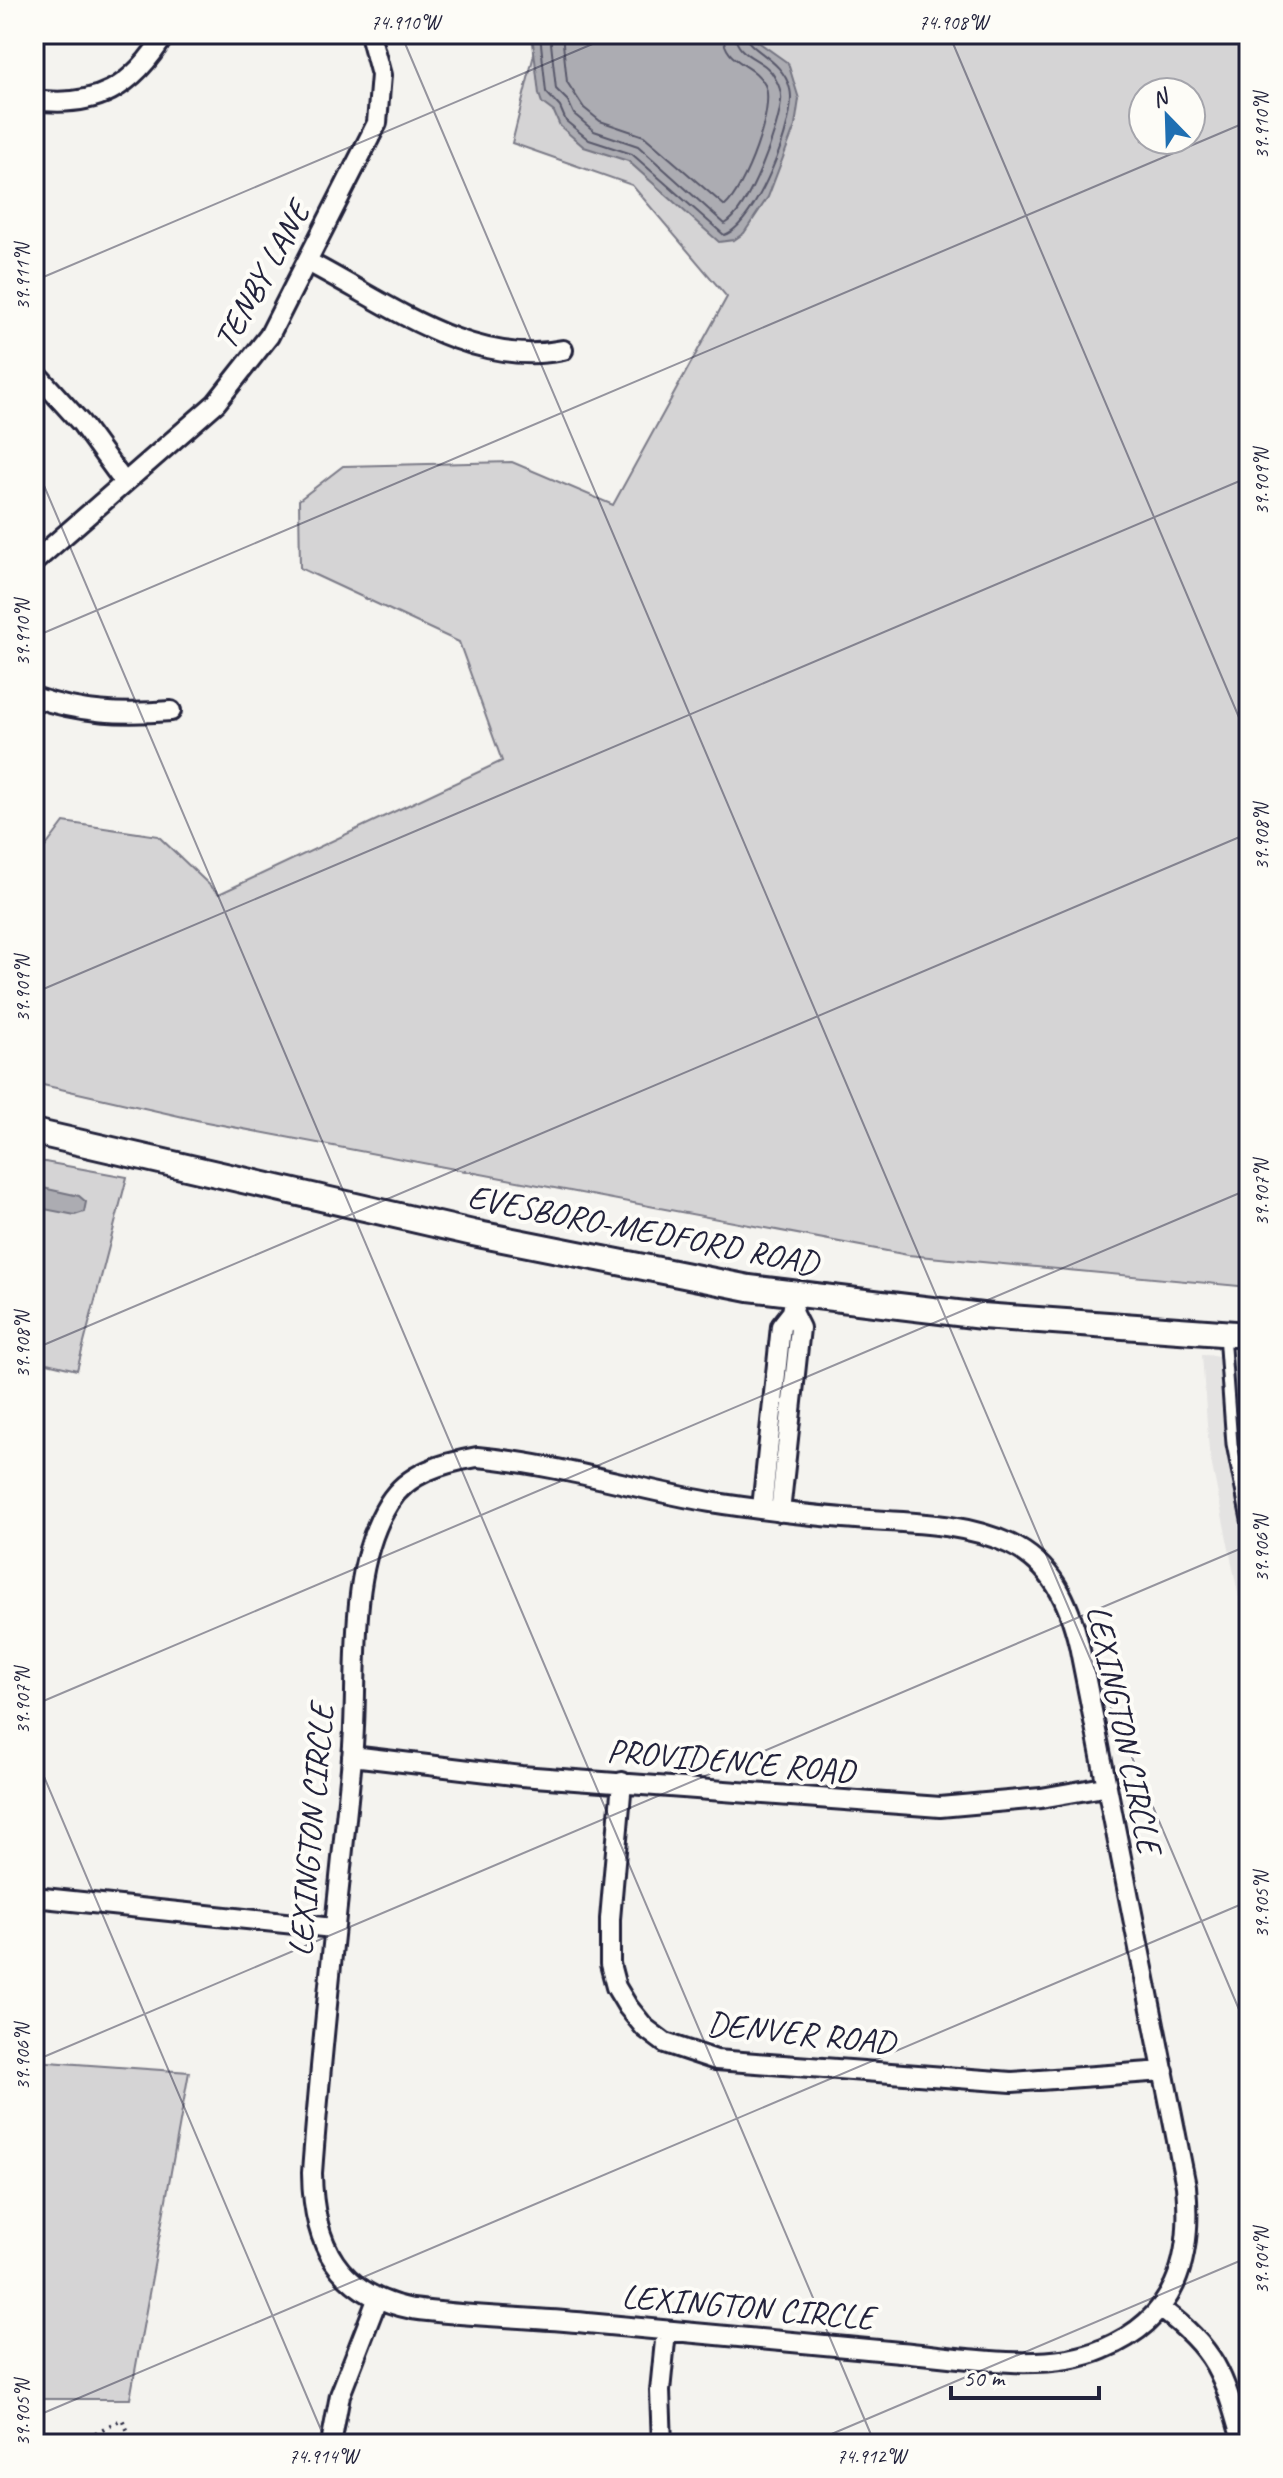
<svg xmlns="http://www.w3.org/2000/svg" width="1283" height="2478" viewBox="0 0 1283 2478" font-family="Caveat,sans-serif">
  <rect width="100%" height="100%" fill="#f4f3ef"/>
  <filter id="ink" filterUnits="userSpaceOnUse"><feTurbulence type="fractalNoise" baseFrequency=".0125" numOctaves="2"/><feDisplacementMap in="SourceGraphic" scale="16" xChannelSelector="R" yChannelSelector="G"/><feConvolveMatrix kernelMatrix="1 2 1 2 8 2 1 2 1" color-interpolation-filters="sRGB"/></filter>
  <g filter="url(#ink)">
    <path fill="#e4e3e2" d="M1202,1355L1249,1357V1647L1209,1451Z"/>
    <path fill="#d5d4d5" stroke="#7c7b88" stroke-width="2" fill-rule="evenodd" d="M539,34H1249V1287L908,1255L201,1121L34,1083V862L64,822L158,836L219,894L502,761L459,642L300,568L299,500L343,466L512,462L613,505L727,297L632,185L512,143ZM1143,92H1191V140H1143Z
      M34,1160L127,1177L77,1370L34,1360Z
      M34,2061L189,2072L130,2399H34Z"/>
    <path fill="#acacb2" stroke="#757582" stroke-width="2" d="M532,34H747L788,63L799,99L795,126L784,155L768,197L744,233L734,240L719,242L628,161L584,147L560,126L554,112L542,103L539,94Z
      M34,1186L79,1196L86,1202L84,1212L75,1215L34,1207Z"/>
    <g fill="none" stroke-linecap="round" stroke-linejoin="round">
      <path stroke="#59596b" stroke-width="2" d="M540,34L546,92L560,107L566,121L589,140L632,154L724,235C755,226 798,119 790,89C783,59 747,50 745,34
        M550,34L556,89L568,101L574,114L594,131L638,146L725,224C749,210 779,129 781,101C782,93 779,85 775,78C766,58 736,58 735,34
        M562,34L567,82L584,108L600,121L644,136L725,206C744,190 776,108 765,85C754,62 724,65 723,34"/>
      <g stroke="#22223b" stroke-width="15">
        <path id="lane" d="M1224,1334L1232,1444L1249,1530"/>
      </g>
      <g stroke="#22223b" stroke-width="24">
        <path id="street" d="M34,100C96,108 133,88 165,34
          M308,262C384,301 471,369 563,350
          M34,371L81,423L124,482
          M34,562L216,403L269,336L377,123L381,75L370,34
          M34,697C80,713 122,715 171,711
          M477,1457C556,1464 632,1488 710,1502C754,1509 798,1514 843,1518C897,1523 959,1520 1010,1544C1052,1564 1069,1602 1079,1645L1186,2186C1193,2260 1176,2319 1103,2349C1046,2374 961,2357 900,2352C795,2343 691,2332 587,2323C528,2317 470,2317 412,2309C338,2294 313,2245 312,2173C322,2035 339,1896 352,1758C360,1679 345,1573 389,1503C408,1472 444,1463 477,1457Z
          M762,1508L781,1326L792,1312L795,1295
          M780,1512L800,1328L792,1312
          M352,1756L521,1776L940,1807L1041,1798L1104,1787
          M622,1782L610,1919V1964L616,1987L628,2007L645,2028L665,2043L716,2060L1012,2082L1164,2071
          M34,1897L333,1928
          M1160,2308C1218,2350 1224,2377 1243,2444
          M331,2444L340,2395L377,2300
          M662,2444L660,2391L666,2331"/>
      </g>
      <g stroke="#22223b" stroke-width="30">
        <path id="secondary" d="M34,1132L473,1233L749,1288L982,1316L1249,1335"/>
      </g>
      <path stroke="#22223b" stroke-width="4" stroke-dasharray="2 6" stroke-linecap="butt" d="M74,2444L122,2419L134,2444"/>
      <use href="#lane" stroke="#fdfcf7" stroke-width="9"/>
      <use href="#street" stroke="#fdfcf7" stroke-width="18"/>
      <use href="#secondary" stroke="#fdfcf7" stroke-width="24"/>
    </g>
  </g>
  <path fill="none" stroke="#22223b" stroke-width="2" stroke-opacity="0.45" d="M401,34L1249,2033M949,34L1249,741M34,281L616,34M34,462L875,2444M34,637L1249,121M34,993L1249,477M34,1349L1249,833M34,1705L1249,1189M34,1753L327,2444M34,2061L1249,1545M34,2417L1249,1901M808,2444L1249,2257"/>
  <g text-anchor="middle" stroke-width="8" stroke-linejoin="round" paint-order="stroke">
    <g font-size="34" fill="#22223b" stroke="#fdfcf7">
      <text transform="translate(261 275) rotate(-61)" y="12">TENBY LANE</text>
      <text transform="translate(643 1229) rotate(11)" y="12">EVESBORO-MEDFORD ROAD</text>
      <text transform="translate(1125 1729) rotate(78)" y="12">LEXINGTON CIRCLE</text>
      <text transform="translate(731 1760) rotate(5)" y="12">PROVIDENCE ROAD</text>
      <text transform="translate(310 1830) rotate(-85)" y="12">LEXINGTON CIRCLE</text>
      <text transform="translate(801 2032) rotate(6)" y="12">DENVER ROAD</text>
      <text transform="translate(748 2306) rotate(5)" y="12">LEXINGTON CIRCLE</text>
    </g>
  </g>
  <rect width="1283" height="2478" fill="none" stroke="#fdfcf7" stroke-width="88"/>
  <g transform="translate(1167 116) rotate(337)"><circle r="38" fill="#fdfcf7" stroke="#a5a5ac" stroke-width="2"/>
  <path d="M0-6L14 30L0 20L-14 30Z" fill="#1f6fb2"/>
  <text y="-12" font-size="22" font-weight="bold" text-anchor="middle" fill="#22223b">N</text>
  </g>
  <path d="M951 2386v12h148v-12" fill="none" stroke="#22223b" stroke-width="4"/>
  <text x="963" y="2386" font-size="24" fill="#22223b" stroke="#fdfcf7" stroke-width="6" paint-order="stroke">50 m</text>
  <rect x="44" y="44" width="1195" height="2390" fill="none" stroke="#22223b" stroke-width="3"/>
  <g font-size="20" text-anchor="middle" fill="#22223b">
    <text x="405" y="29">74.910°W</text>
    <text x="953" y="29">74.908°W</text>
    <text transform="translate(1261 126) rotate(-90)" y="7">39.910°N</text>
    <text transform="translate(22 277) rotate(-90)" y="7">39.911°N</text>
    <text transform="translate(1261 482) rotate(-90)" y="7">39.909°N</text>
    <text transform="translate(22 633) rotate(-90)" y="7">39.910°N</text>
    <text transform="translate(1261 837) rotate(-90)" y="7">39.908°N</text>
    <text transform="translate(22 989) rotate(-90)" y="7">39.909°N</text>
    <text transform="translate(1261 1193) rotate(-90)" y="7">39.907°N</text>
    <text transform="translate(22 1345) rotate(-90)" y="7">39.908°N</text>
    <text transform="translate(1261 1549) rotate(-90)" y="7">39.906°N</text>
    <text transform="translate(22 1701) rotate(-90)" y="7">39.907°N</text>
    <text transform="translate(1261 1905) rotate(-90)" y="7">39.905°N</text>
    <text transform="translate(22 2057) rotate(-90)" y="7">39.906°N</text>
    <text transform="translate(1261 2261) rotate(-90)" y="7">39.904°N</text>
    <text transform="translate(22 2413) rotate(-90)" y="7">39.905°N</text>
    <text x="323" y="2463">74.914°W</text>
    <text x="871" y="2463">74.912°W</text>
  </g>
</svg>
